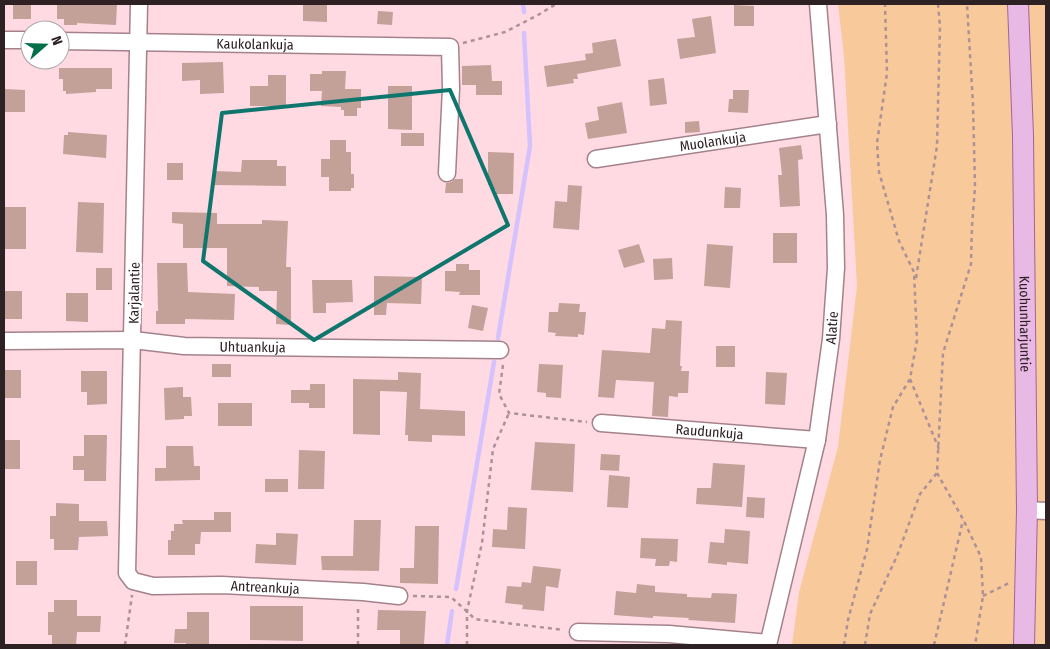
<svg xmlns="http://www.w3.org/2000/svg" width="1050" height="649" viewBox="0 0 1050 649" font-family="'Fira Sans Condensed',sans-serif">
  <rect width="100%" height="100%" fill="#ffdae2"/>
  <path fill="#f8c99b" d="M838,4H1046V645H792L799,592L838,447L857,286L844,56Z"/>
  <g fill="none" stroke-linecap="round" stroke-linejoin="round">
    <path stroke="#d4c1fe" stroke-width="4.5" d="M523,4L524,12
      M498,338L530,146L524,33
      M456,589L494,362
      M447,645L452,611"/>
  </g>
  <path fill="#c3a098" d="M13,4H31V19H13Z
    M57,4H117L116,25L77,23V25H64V19H57Z
    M303,4H327V22L303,21Z
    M734,5L754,6V26H734Z
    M378,11L393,12L392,25L377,24Z
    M711,16L716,53L680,59L677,39L695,37L692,19Z
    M616,39L621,66L577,74L578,79H573L574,83L547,87L544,66L586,60L585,54L593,53L592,43Z
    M223,62L224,93L200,94V80L182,81V63Z
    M491,65L492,81H502V95H476V85H462V66Z
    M59,68H112V89H96V92L66,94V91H63V79H59Z
    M322,71H346L345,89H361V108H357V116H344V110H341V107L321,106L322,91H310V74H322Z
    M268,75H286V106H250V86H268Z
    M664,78L667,104L650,106L648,80Z
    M388,86H412V130L388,129Z
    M5,89L25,90V112H5Z
    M733,90H749L748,113L728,112L729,99H733Z
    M622,102L627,133L588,139L585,123L599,120L597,107Z
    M699,121L700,132L685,133V122Z
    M68,132L107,135L106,158L63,154L64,135H68Z
    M401,133H424V146H401Z
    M330,140H346V152H351V174H354V188H351V191H329V177H321V159H330Z
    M801,145L803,159L798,160L800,206L780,207L778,175H782L779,148Z
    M488,152L514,153L513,194H496V190H492V185H488Z
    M242,160H277V166H286V186L213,185V171L241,172Z
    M167,163H183V180H167Z
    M455,179H463V193H445L446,183L451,182Z
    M568,185L582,186L579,230L553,228L555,201L567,202Z
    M725,187L741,188L740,208H724Z
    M78,202L104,203L103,253L76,252Z
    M5,207H26V249H4Z
    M172,212L217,213V224H262V220L288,221L286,267H291V325L276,324L277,291H259V287L227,286V248H183V224L172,223Z
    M773,233H797V263H773Z
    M639,244L645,262L624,268L618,250Z
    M707,244L733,246L730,288L704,286Z
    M672,258L673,279L654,280L653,259Z
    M157,263H187L188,292L235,294L234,320L185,319V324H156V311H158Z
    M456,264H469V270H480V295H459L460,292L445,291V271H456Z
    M96,268H112V290H96Z
    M374,276L422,277L421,304L387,303L386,315H374Z
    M312,280H352L353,302L326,303V313H313Z
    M4,291H22V319H4Z
    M66,293H88V322L66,321Z
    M559,303L580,304L579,312H586L584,335L578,334V337L555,336L556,333L548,332L549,312H558Z
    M472,305L488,308L483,331L468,328Z
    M666,320L682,321L680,366H682L681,371H689L688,393H678V397L669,396L668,417L652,416L654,382L616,380L614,398L598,397L602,350L650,353L652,328L665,329Z
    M716,346H735V367H716Z
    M212,364H231V377H212Z
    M539,364L563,365L561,398L546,397V393L537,392Z
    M4,370H21V398H4Z
    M81,371H107V404L87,405V392H81Z
    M398,372L421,373L420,409L465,411V436L432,435V442L408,441V435H405L407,392L380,391V435L353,434V379L398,380Z
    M766,372L787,373L785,405L765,404Z
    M310,384H325V408H309V403H291V390H310Z
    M183,387V397H191L192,416H184V419L165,420L164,388Z
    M218,403H252V426H218Z
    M84,435H107L106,481H84V470H73V456H84Z
    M4,440H20V469H4Z
    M535,442L575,444L573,492L531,490Z
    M166,446H193L194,466H200V480L155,481V468H166Z
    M299,450L325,451L324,489H298Z
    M601,454L620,455L619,471L600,470Z
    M713,463L745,465L742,507L696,504L697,488H711Z
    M609,475L630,477L628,508L607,507Z
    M265,479H288V492H265Z
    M747,497L765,498L764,518L746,517Z
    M56,503L79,504V521H107L108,536L79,537L78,550H54V539H50V516H56Z
    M508,507L527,508L525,549L492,547L493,529L507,530Z
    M214,512H231V532H201L200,544H195V555H168V540H171V531H174V524H183L182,520H214Z
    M354,520H381L379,571L322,570L321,556H353Z
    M415,526H439L438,584L400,583V568H414Z
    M725,529L750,531L748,564L727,562V565L708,563L710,542L724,543Z
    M276,533L298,534L296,565L255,563L256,544L276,545Z
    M641,538L678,539L677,562L670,561L669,566H655L656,559L640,558Z
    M16,561H37V585H16Z
    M533,566L561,569L558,588L546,586L544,611L522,609L523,605L505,603L507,586L521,587L522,582L531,583Z
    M637,584L655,586V592L687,594V597L711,598L712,593L737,594L735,623L688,620L689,618L653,616V618L614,615L616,591L636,593Z
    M54,600H77V616H101L100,632H77L76,645H52V635H48V612H54Z
    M250,606H303V641L250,640Z
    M378,610L426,611L424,645H400V630H377Z
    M187,612H209V645H186V643H174L175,629H187Z"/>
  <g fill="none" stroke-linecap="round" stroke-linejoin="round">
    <g stroke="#a4828b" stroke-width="19">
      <g id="minor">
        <path id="s1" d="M139,4L127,573L133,581L153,586L222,585L363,592L399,596"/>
        <path d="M4,40H30"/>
        <path id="s2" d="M60,41L450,47L451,88L447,173"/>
        <path id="s3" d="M596,159L828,124"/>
        <path id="s4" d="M4,341L133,340L184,346L500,350"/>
        <path id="s5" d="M601,423L817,440"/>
        <path d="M1027,510L1046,511"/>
        <path d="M578,632L669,634L768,643"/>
        <path id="s6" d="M768,645L817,440L831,339L836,268L835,215L818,4"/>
      </g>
    </g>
    <g stroke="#9e6596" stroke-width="22">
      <g id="major">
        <path id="s7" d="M1018,4L1023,136L1027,510L1024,645"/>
      </g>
    </g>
    <path stroke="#ad9197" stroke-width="2.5" stroke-dasharray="4 4" stroke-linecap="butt" d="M463,43L505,32L538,15L556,4
      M916,278L937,146L940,26L938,4
      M503,365L499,394L509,413L587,422
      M910,379L939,449
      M937,473L963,519L981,557L983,596L975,645
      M413,596L451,597L475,619L563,630
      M983,596L1009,583
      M125,645L132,595
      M358,645V607
      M467,645V611L482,543L493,449L509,413
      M844,645L848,620L867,549L880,460L893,407L910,379L917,340L914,272L899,241L879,172L877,143L887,73L885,4
      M865,645L870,614L897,556L920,494L937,473L943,353L971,264L972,226L975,187L973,104L967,4
      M934,645L963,520"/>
    <use href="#minor" stroke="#fff" stroke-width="16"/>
    <use href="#major" stroke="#e9b9e5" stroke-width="20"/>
  </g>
  <path fill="none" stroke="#0f766e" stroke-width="4" stroke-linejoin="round" d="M450,90L508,225L314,340L203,261L222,113Z"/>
  <g text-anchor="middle" stroke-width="5" stroke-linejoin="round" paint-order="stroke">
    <g font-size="14" fill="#2e2124" stroke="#fff">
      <text dy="5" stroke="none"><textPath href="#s2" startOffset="195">Kaukolankuja</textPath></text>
      <text dy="5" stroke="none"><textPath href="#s3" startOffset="118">Muolankuja</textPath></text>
      <text transform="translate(134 293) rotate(-89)" y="5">Karjalantie</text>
      <text dy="5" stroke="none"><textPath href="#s7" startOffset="320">Kuohunharjuntie</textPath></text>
      <text dy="5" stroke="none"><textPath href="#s6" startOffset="324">Alatie</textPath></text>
      <text dy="5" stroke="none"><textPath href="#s4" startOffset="249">Uhtuankuja</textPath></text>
      <text dy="5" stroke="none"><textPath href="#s5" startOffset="109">Raudunkuja</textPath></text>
      <text dy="5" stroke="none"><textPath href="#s1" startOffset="712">Antreankuja</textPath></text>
    </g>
  </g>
  <rect width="1050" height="649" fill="none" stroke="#2e2124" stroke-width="10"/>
  <g transform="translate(45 45) rotate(70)"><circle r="24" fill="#ffffff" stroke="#aba6a7"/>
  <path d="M0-4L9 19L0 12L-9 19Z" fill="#016f48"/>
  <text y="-8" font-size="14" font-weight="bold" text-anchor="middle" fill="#2e2124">N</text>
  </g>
</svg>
